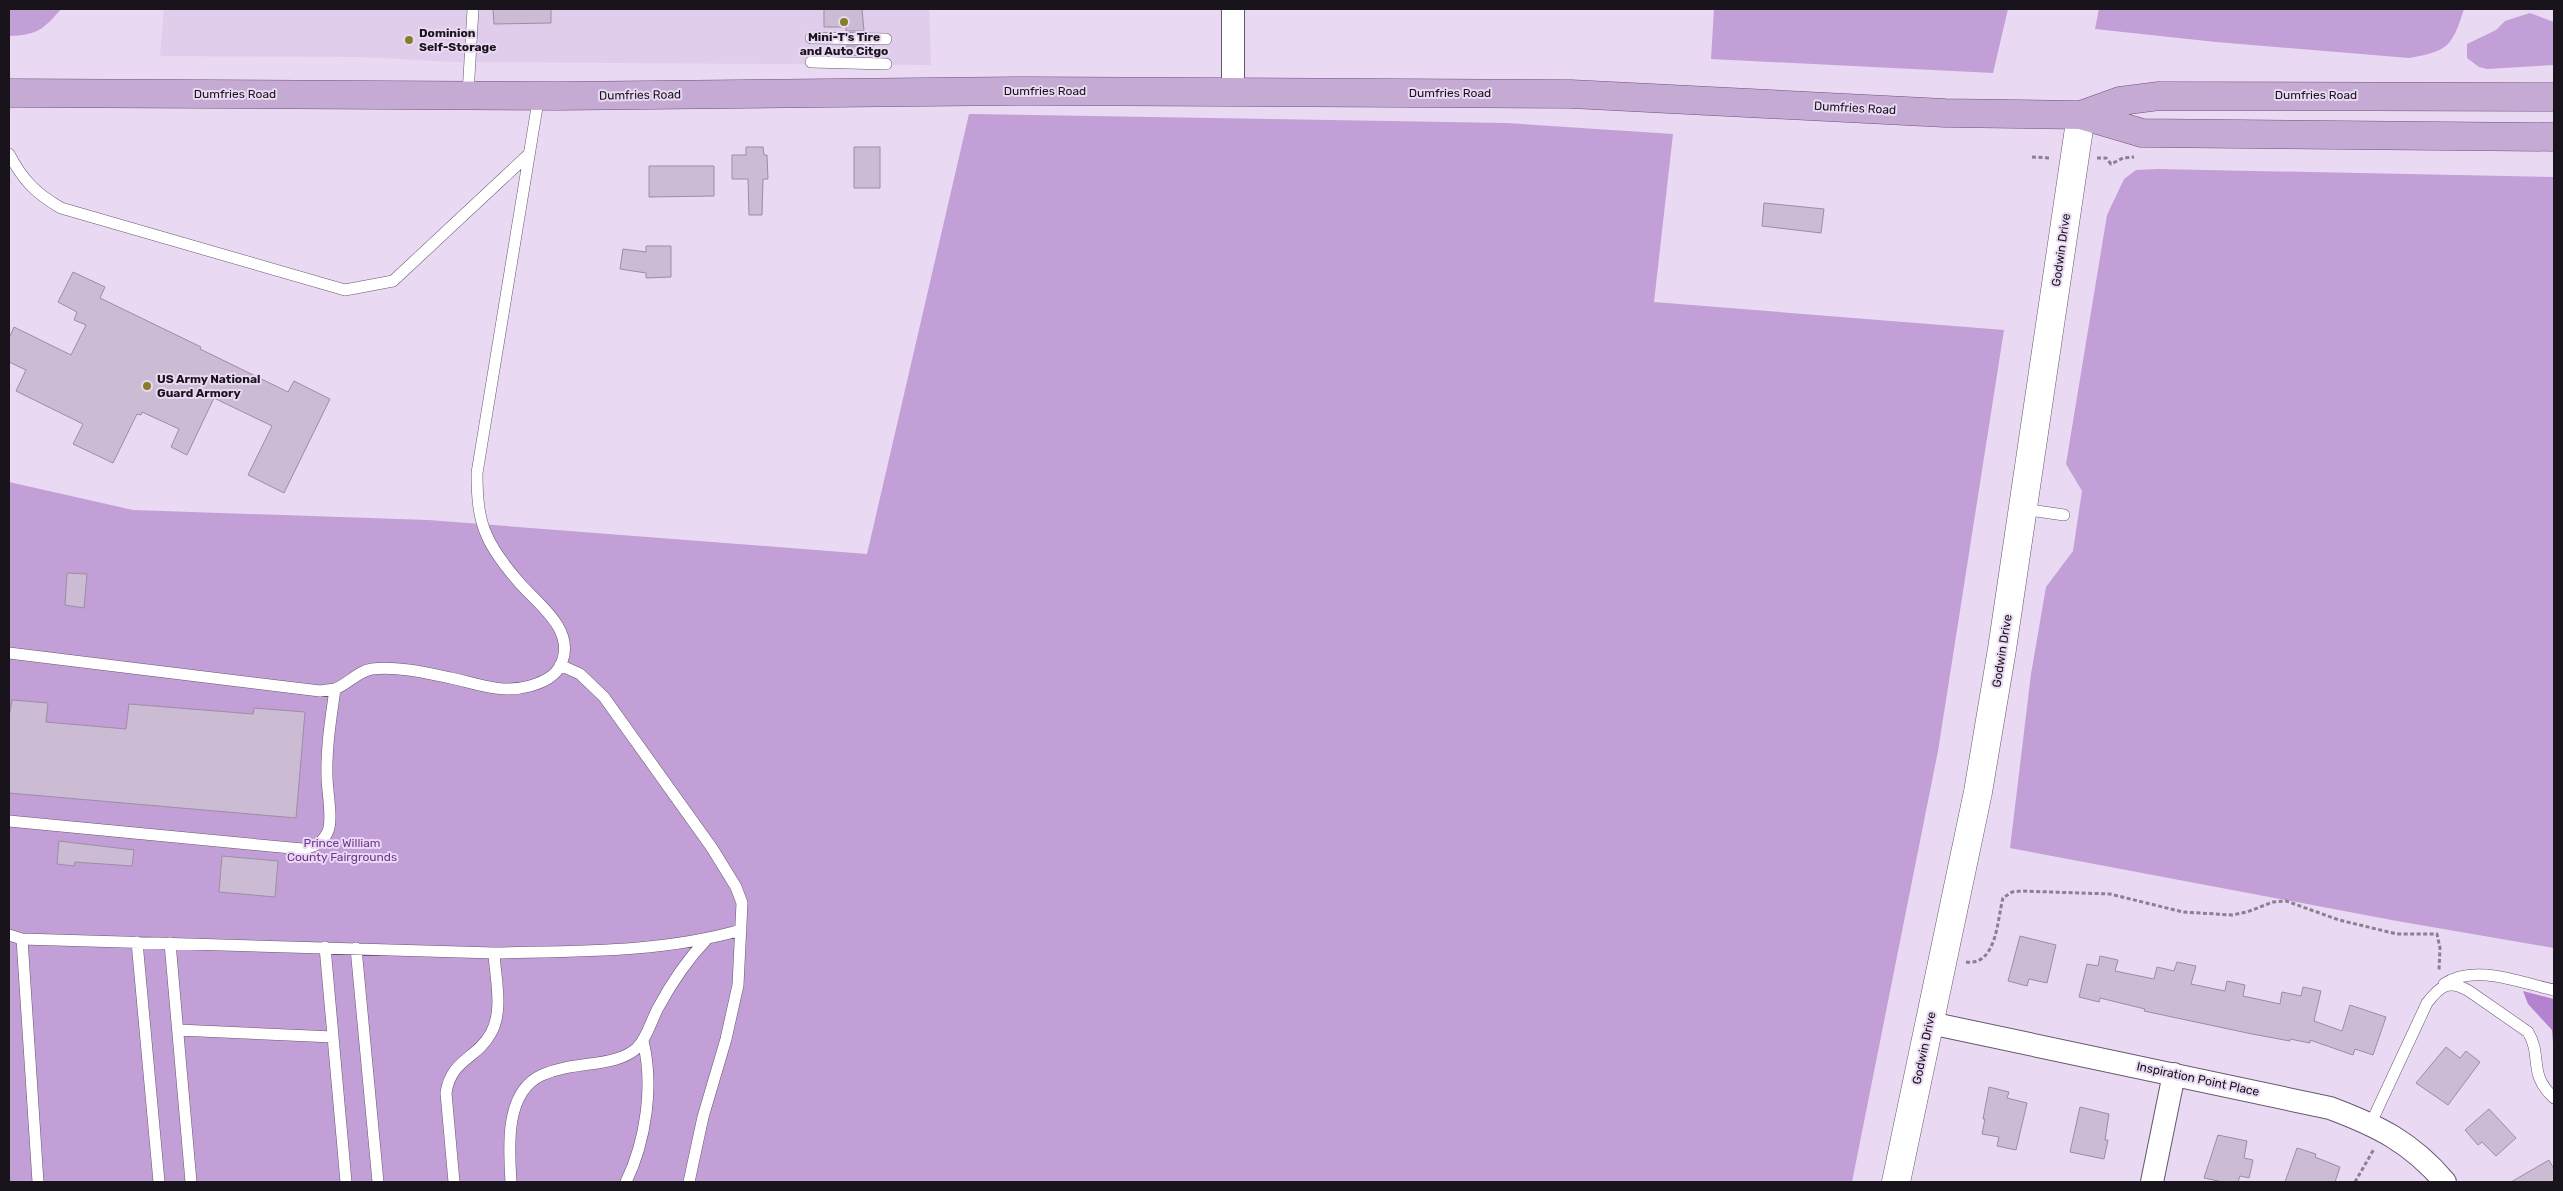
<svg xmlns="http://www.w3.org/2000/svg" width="2563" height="1191" viewBox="0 0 2563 1191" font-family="Rubik,sans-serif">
  <rect width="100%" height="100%" fill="#e9d9f2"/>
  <path fill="#e0cceb" d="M164,9H929L931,65L453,62L364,57L160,56Z"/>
  <path fill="#c29fd6" d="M9,9H61C43,30 37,35 9,36Z
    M1714,9H2008L1993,73L1711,59Z
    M2099,9H2464C2452,47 2448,51 2409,58L2216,42L2095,29Z
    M2530,13L2554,22V65L2487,69L2479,67L2467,58V44L2496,30L2505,21Z
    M969,114L1506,123L1673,134L1654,302L2004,330L1938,751L1852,1182H9V482L133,510L428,520L867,554Z
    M2158,169L2554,177V948L2397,921L2010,848L2031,674L2046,587L2073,551L2082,491L2066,464L2107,215L2124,179L2136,170Z"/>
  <path fill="#b582d0" d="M2523,991L2554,999V1055L2552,1030L2528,1004Z"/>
  <path fill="#cbbcd4" stroke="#9c8da4" d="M493,9H551V23L494,24Z
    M824,9H862L864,31H846V27H824Z
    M846,46H873V56L847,55Z
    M746,147H763L764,155H767L768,179H763L762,215H749L748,179H732V155H746Z
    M854,147H880V188H854Z
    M649,166H714V196L649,197Z
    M1764,203L1824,209L1821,233L1762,226Z
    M646,246H671V277L646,278V273L620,269L623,249L646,252Z
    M73,272L105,287L100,298L201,347L200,349L288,392L294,381L330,399L284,493L248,475L272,426L214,398L187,455L171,447L179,429L142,412L141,415L137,414L113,463L73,444L83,424L16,391L26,370L9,362V338L14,327L71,355L86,325L74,320L77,312L58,302Z
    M67,573L87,574L84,608L65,605Z
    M12,700L48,703L46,722L126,729L129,704L253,714L254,708L305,712L296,818L9,793V717Z
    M59,841L134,850L132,866L75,862L74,866L57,864Z
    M222,856L278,861L275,897L219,892Z
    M2020,936L2056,945L2047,983L2029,979L2027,986L2008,981Z
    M2100,956L2118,960L2115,971L2154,979L2157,967L2174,971L2177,962L2196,966L2191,984L2225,991L2227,981L2245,985L2243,996L2280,1004L2282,992L2301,996L2303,987L2321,991L2314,1021L2342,1031L2350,1005L2386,1017L2373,1055L2355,1049L2353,1055L2310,1040V1043L2290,1039V1041L2252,1034L2144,1011L2145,1009L2100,998L2099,1002L2079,997L2087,964L2098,966Z
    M2446,1047L2460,1058L2466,1051L2480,1062L2448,1105L2416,1083Z
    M1989,1087L2009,1092L2007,1098L2027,1103L2016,1150L1997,1146L1999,1137L1982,1134L1985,1119H1983Z
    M2080,1107L2109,1114L2105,1140H2108L2104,1159L2070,1152Z
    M2489,1109L2516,1138L2496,1156L2482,1142L2478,1145L2465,1130Z
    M2218,1135L2247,1141L2244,1158L2253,1160L2249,1178L2240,1176L2238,1182H2223L2204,1178Z
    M2297,1148L2316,1154L2315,1157L2340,1167L2335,1182H2285Z
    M2549,1160L2554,1169V1182H2511Z"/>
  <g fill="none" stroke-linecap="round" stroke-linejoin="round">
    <g stroke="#65576d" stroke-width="12">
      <path id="lane" d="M811,38L886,39
        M811,62L886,64
        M468,94L473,9
        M9,154C23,180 35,193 61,208L345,290L393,281L529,154
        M2023,509L2064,515
        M9,653L320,691L335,689
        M560,665L580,674L604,697L712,848L736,887L742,903L738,985L726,1039L703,1117L689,1182
        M9,821L302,849C314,847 323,843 328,831C333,819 327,790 327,777C326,747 331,718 335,689C348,684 358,671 372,669C397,666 427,673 451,678C478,684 502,694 530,686C543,682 556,677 562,662C575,628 536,603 517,580C506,567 494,552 487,536C478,517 477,494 477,473L539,95
        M9,935L22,939L494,953C576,951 661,953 741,930
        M22,939L38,1182
        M137,942L159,1182
        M170,943L191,1182
        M325,947L346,1182
        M356,948L378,1182
        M2444,984C2475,963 2521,983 2554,990
        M178,1030L333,1037
        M2371,1123L2427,1003C2440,986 2448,979 2469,991L2528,1032C2543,1057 2527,1073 2554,1098
        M454,1182L446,1093C451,1059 477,1059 491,1033C504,1010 495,977 494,953
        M511,1182C509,1149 504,1092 542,1075C558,1068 574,1066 590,1064C606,1062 625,1059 637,1048C647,1038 651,1021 658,1008C672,982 686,961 706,940
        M626,1182C646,1141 654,1085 643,1041"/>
    </g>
    <g stroke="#65576d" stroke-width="24">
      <path id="street" d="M1233,92V9
        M1930,1023L2330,1108C2378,1126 2411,1142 2445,1182
        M2152,1182L2174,1074"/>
    </g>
    <g stroke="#65576d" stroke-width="29">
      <path id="secondary" d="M1896,1182L1978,792L2002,649L2081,115"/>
    </g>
    <g stroke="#6f517f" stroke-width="29">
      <path id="primary" d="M9,93L559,96L1025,91L1571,94L1945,113L2081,115L2142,133L2554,137
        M2081,115L2120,101L2159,96L2554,97"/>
    </g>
    <path stroke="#8b7f91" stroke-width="3" stroke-dasharray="4 2.5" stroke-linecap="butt" d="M2032,157L2051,158
      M2097,158H2106L2111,164L2123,158L2134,157
      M1966,962C1997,966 1997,920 2003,898L2012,892L2021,891L2110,894L2183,912L2232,915L2247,912L2273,902L2286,901L2339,920L2397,934H2437L2440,948L2439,970
      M2355,1182L2374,1149"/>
    <use href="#lane" stroke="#fff" stroke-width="11"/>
    <use href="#street" stroke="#fff" stroke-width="22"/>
    <use href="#secondary" stroke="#fff" stroke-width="28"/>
    <use href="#primary" stroke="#c5aad3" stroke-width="28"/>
  </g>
  <g fill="#887e25" stroke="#e9d9f2" stroke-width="2">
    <circle cx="844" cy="22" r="5"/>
    <circle cx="409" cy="40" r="5"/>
    <circle cx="147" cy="386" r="5"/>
  </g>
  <g text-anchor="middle" stroke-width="4" stroke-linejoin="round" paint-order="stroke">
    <g font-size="12" font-weight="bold" fill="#19131c" stroke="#e9d9f2" text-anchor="start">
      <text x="419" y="37">Dominion<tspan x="419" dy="14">Self-Storage</tspan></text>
      <text x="844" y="41" text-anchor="middle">Mini-T's Tire<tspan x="844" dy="14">and Auto Citgo</tspan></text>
      <text x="157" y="383">US Army National<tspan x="157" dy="14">Guard Armory</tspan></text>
    </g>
    <g font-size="12" fill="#19131c" stroke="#e9d9f2">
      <text x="1045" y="95">Dumfries Road</text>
      <text x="1450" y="97">Dumfries Road</text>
      <text x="235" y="98">Dumfries Road</text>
      <text transform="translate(640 95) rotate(-1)" y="4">Dumfries Road</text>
      <text x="2316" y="99">Dumfries Road</text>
      <text transform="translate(1855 108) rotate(3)" y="4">Dumfries Road</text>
      <text transform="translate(2061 250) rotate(-82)" y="4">Godwin Drive</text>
      <text transform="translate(2002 651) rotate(-81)" y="4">Godwin Drive</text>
      <text transform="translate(1924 1048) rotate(-78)" y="4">Godwin Drive</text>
      <text transform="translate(2198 1079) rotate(12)" y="4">Inspiration Point Place</text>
    </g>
    <g font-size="12" fill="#743491" stroke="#e9d9f2">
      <text x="342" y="847">Prince William<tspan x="342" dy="14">County Fairgrounds</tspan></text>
    </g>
  </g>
  <rect width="2563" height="1191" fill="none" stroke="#19131c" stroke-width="20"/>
</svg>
